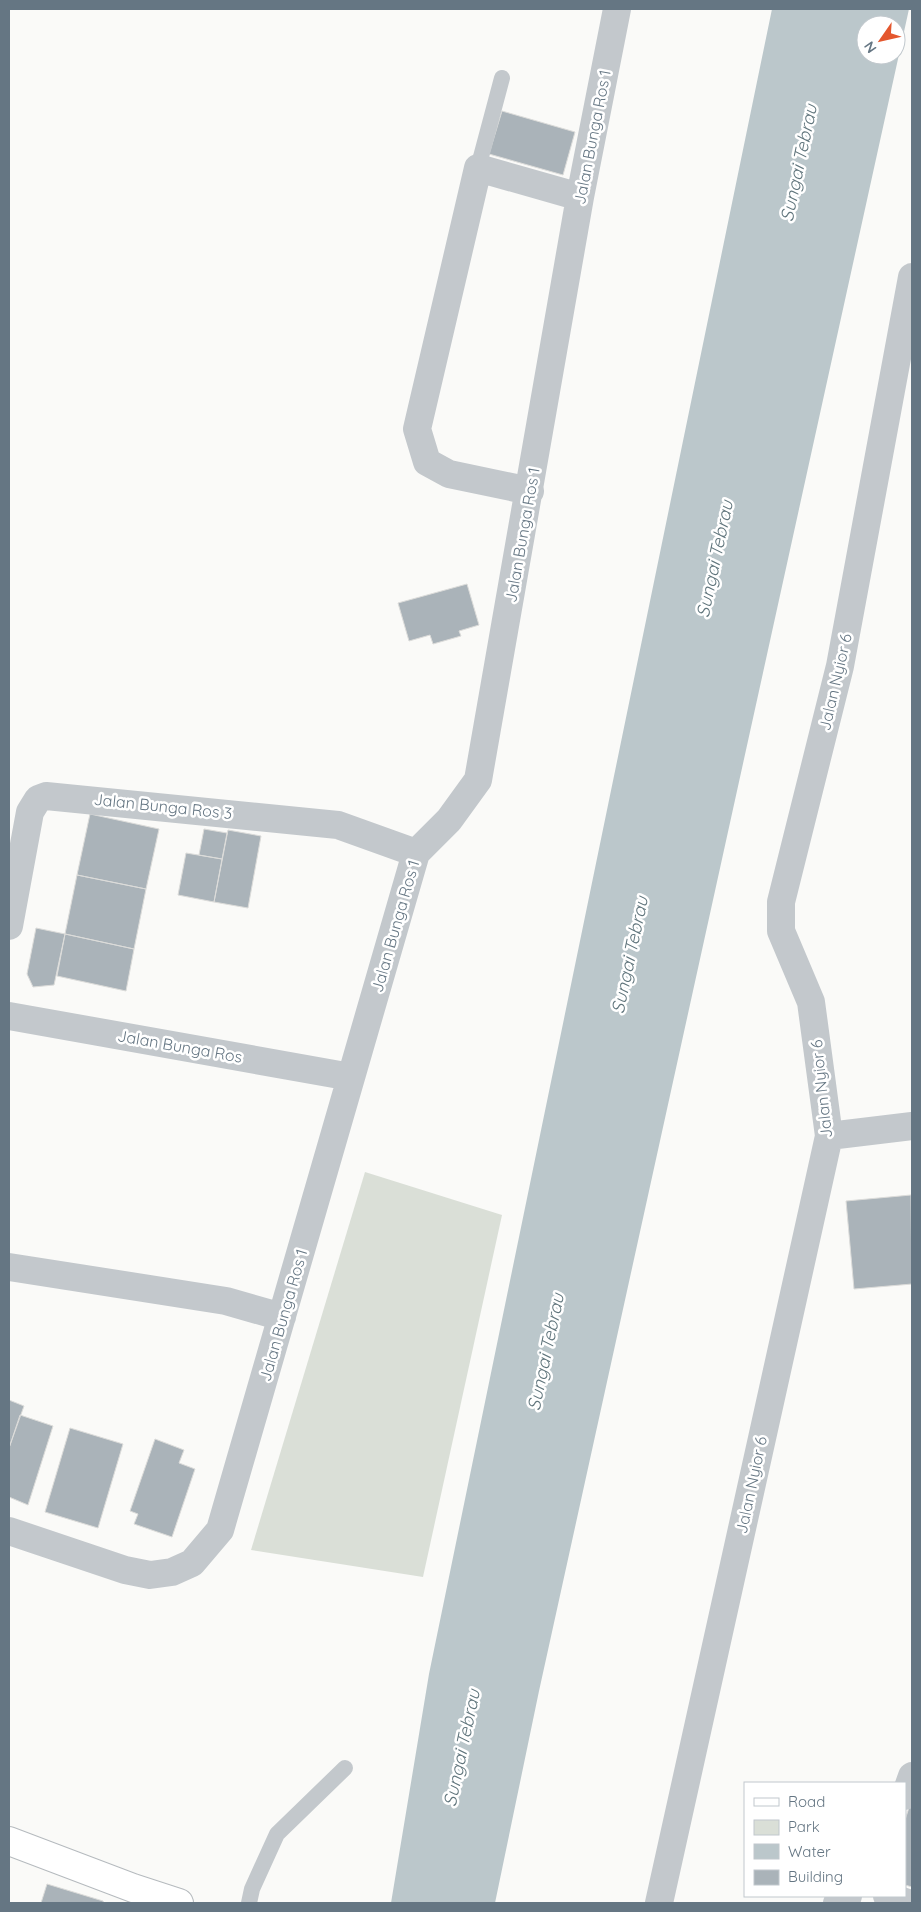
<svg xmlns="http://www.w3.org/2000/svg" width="921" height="1912" viewBox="0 0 921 1912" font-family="Quicksand,sans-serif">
  <rect width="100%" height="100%" fill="#fafaf8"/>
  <path fill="#dadfd7" d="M365,1172L502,1215L423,1577L251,1550Z"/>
  <path fill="#bbc7cb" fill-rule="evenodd" d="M772,9H909L539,1691L495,1903H391L429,1674ZM866,25H896V55H866Z"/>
  <path fill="#aab3b9" stroke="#dcdcda" d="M502,111L575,132L563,175L489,154Z
    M467,584L479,625L459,631L461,636L433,644L430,635L409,641L398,603Z
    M90,814L159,829L146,889L77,875Z
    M204,829L227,833L222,859L199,855Z
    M228,830L261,836L248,908L214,902Z
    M186,853L222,859L214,902L178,895Z
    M77,875L146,889L134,949L65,934Z
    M36,928L65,934L54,985L33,987L27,974Z
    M65,934L134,949L126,991L57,976Z
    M911,1195L912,1284L854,1289L846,1201Z
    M9,1400L24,1406L9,1448Z
    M20,1415L53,1426L28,1505L9,1497V1448Z
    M70,1428L123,1444L98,1528L45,1512Z
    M155,1439L184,1450L179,1463L195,1469L172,1537L134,1524L138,1514L130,1511Z
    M912,1798V1887L905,1885V1820Z
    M47,1884L103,1901L104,1903H41Z"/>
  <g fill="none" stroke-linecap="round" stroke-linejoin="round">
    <g stroke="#b5babe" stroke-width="30">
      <path id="primary" d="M9,1841L133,1888L179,1903"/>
    </g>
    <path stroke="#c3c8cc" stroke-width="16" d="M478,168L502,78
      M249,1903L252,1889L277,1834L345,1768"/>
    <path stroke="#c3c8cc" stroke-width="28" d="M530,491L449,474L427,462L417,429L478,168L580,197
      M9,926L30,812L38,799L46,796L338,825L416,853
      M9,1016L351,1077
      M829,1136L912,1126
      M9,1267L226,1301L282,1317
      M9,1531L125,1570L150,1575L172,1572L192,1563L220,1530L416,853L449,820L478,780L580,197L617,9
      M905,1796L912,1776
      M887,1896L908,1903
      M659,1903L829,1136L811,1002L781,931V902L840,666L912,277
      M837,1903L848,1896"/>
    <use href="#primary" stroke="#fff" stroke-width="28"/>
  </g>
  <g text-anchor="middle" stroke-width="5" stroke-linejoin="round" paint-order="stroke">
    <g font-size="16" fill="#657683" stroke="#fff">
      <text transform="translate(592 137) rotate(-79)" y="6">Jalan Bunga Ros 1</text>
      <text transform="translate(522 535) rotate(-80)" y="6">Jalan Bunga Ros 1</text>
      <text transform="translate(835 682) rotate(-77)" y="6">Jalan Nyior 6</text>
      <text transform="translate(163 806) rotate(6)" y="6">Jalan Bunga Ros 3</text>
      <text transform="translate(395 926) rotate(-74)" y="6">Jalan Bunga Ros 1</text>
      <text transform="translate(180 1046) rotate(10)" y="6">Jalan Bunga Ros</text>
      <text transform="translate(821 1089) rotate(-96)" y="6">Jalan Nyior 6</text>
      <text transform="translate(283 1315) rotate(-74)" y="6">Jalan Bunga Ros 1</text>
      <text transform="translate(751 1485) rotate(-78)" y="6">Jalan Nyior 6</text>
    </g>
    <g font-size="18" font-style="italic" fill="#60757c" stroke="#fff">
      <text transform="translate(799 163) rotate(-78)" y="6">Sungai Tebrau</text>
      <text transform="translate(715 559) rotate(-78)" y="6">Sungai Tebrau</text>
      <text transform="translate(630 955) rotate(-78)" y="6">Sungai Tebrau</text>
      <text transform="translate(546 1352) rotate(-78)" y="6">Sungai Tebrau</text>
      <text transform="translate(462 1748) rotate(-78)" y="6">Sungai Tebrau</text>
    </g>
  </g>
  <rect width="921" height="1912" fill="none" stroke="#657683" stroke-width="20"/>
  <rect x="744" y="1782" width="162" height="115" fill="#ffffff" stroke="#c1c8cd"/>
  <rect x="754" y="1798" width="25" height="8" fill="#ffffff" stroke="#c1c8cd"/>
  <text x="788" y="1807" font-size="15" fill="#657683">Road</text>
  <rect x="754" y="1820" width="25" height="15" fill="#dadfd7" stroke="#c1c8cd"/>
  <text x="788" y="1832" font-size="15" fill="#657683">Park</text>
  <rect x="754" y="1844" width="25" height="15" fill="#bbc7cb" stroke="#c1c8cd"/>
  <text x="788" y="1857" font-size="15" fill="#657683">Water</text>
  <rect x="754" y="1870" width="25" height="15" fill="#aab3b9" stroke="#c1c8cd"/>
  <text x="788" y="1882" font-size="15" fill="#657683">Building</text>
  <g transform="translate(881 40) rotate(236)"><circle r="24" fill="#ffffff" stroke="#c1c8cd"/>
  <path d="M0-4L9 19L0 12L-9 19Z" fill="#e4572e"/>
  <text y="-8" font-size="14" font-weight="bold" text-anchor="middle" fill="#657683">N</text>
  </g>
</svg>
